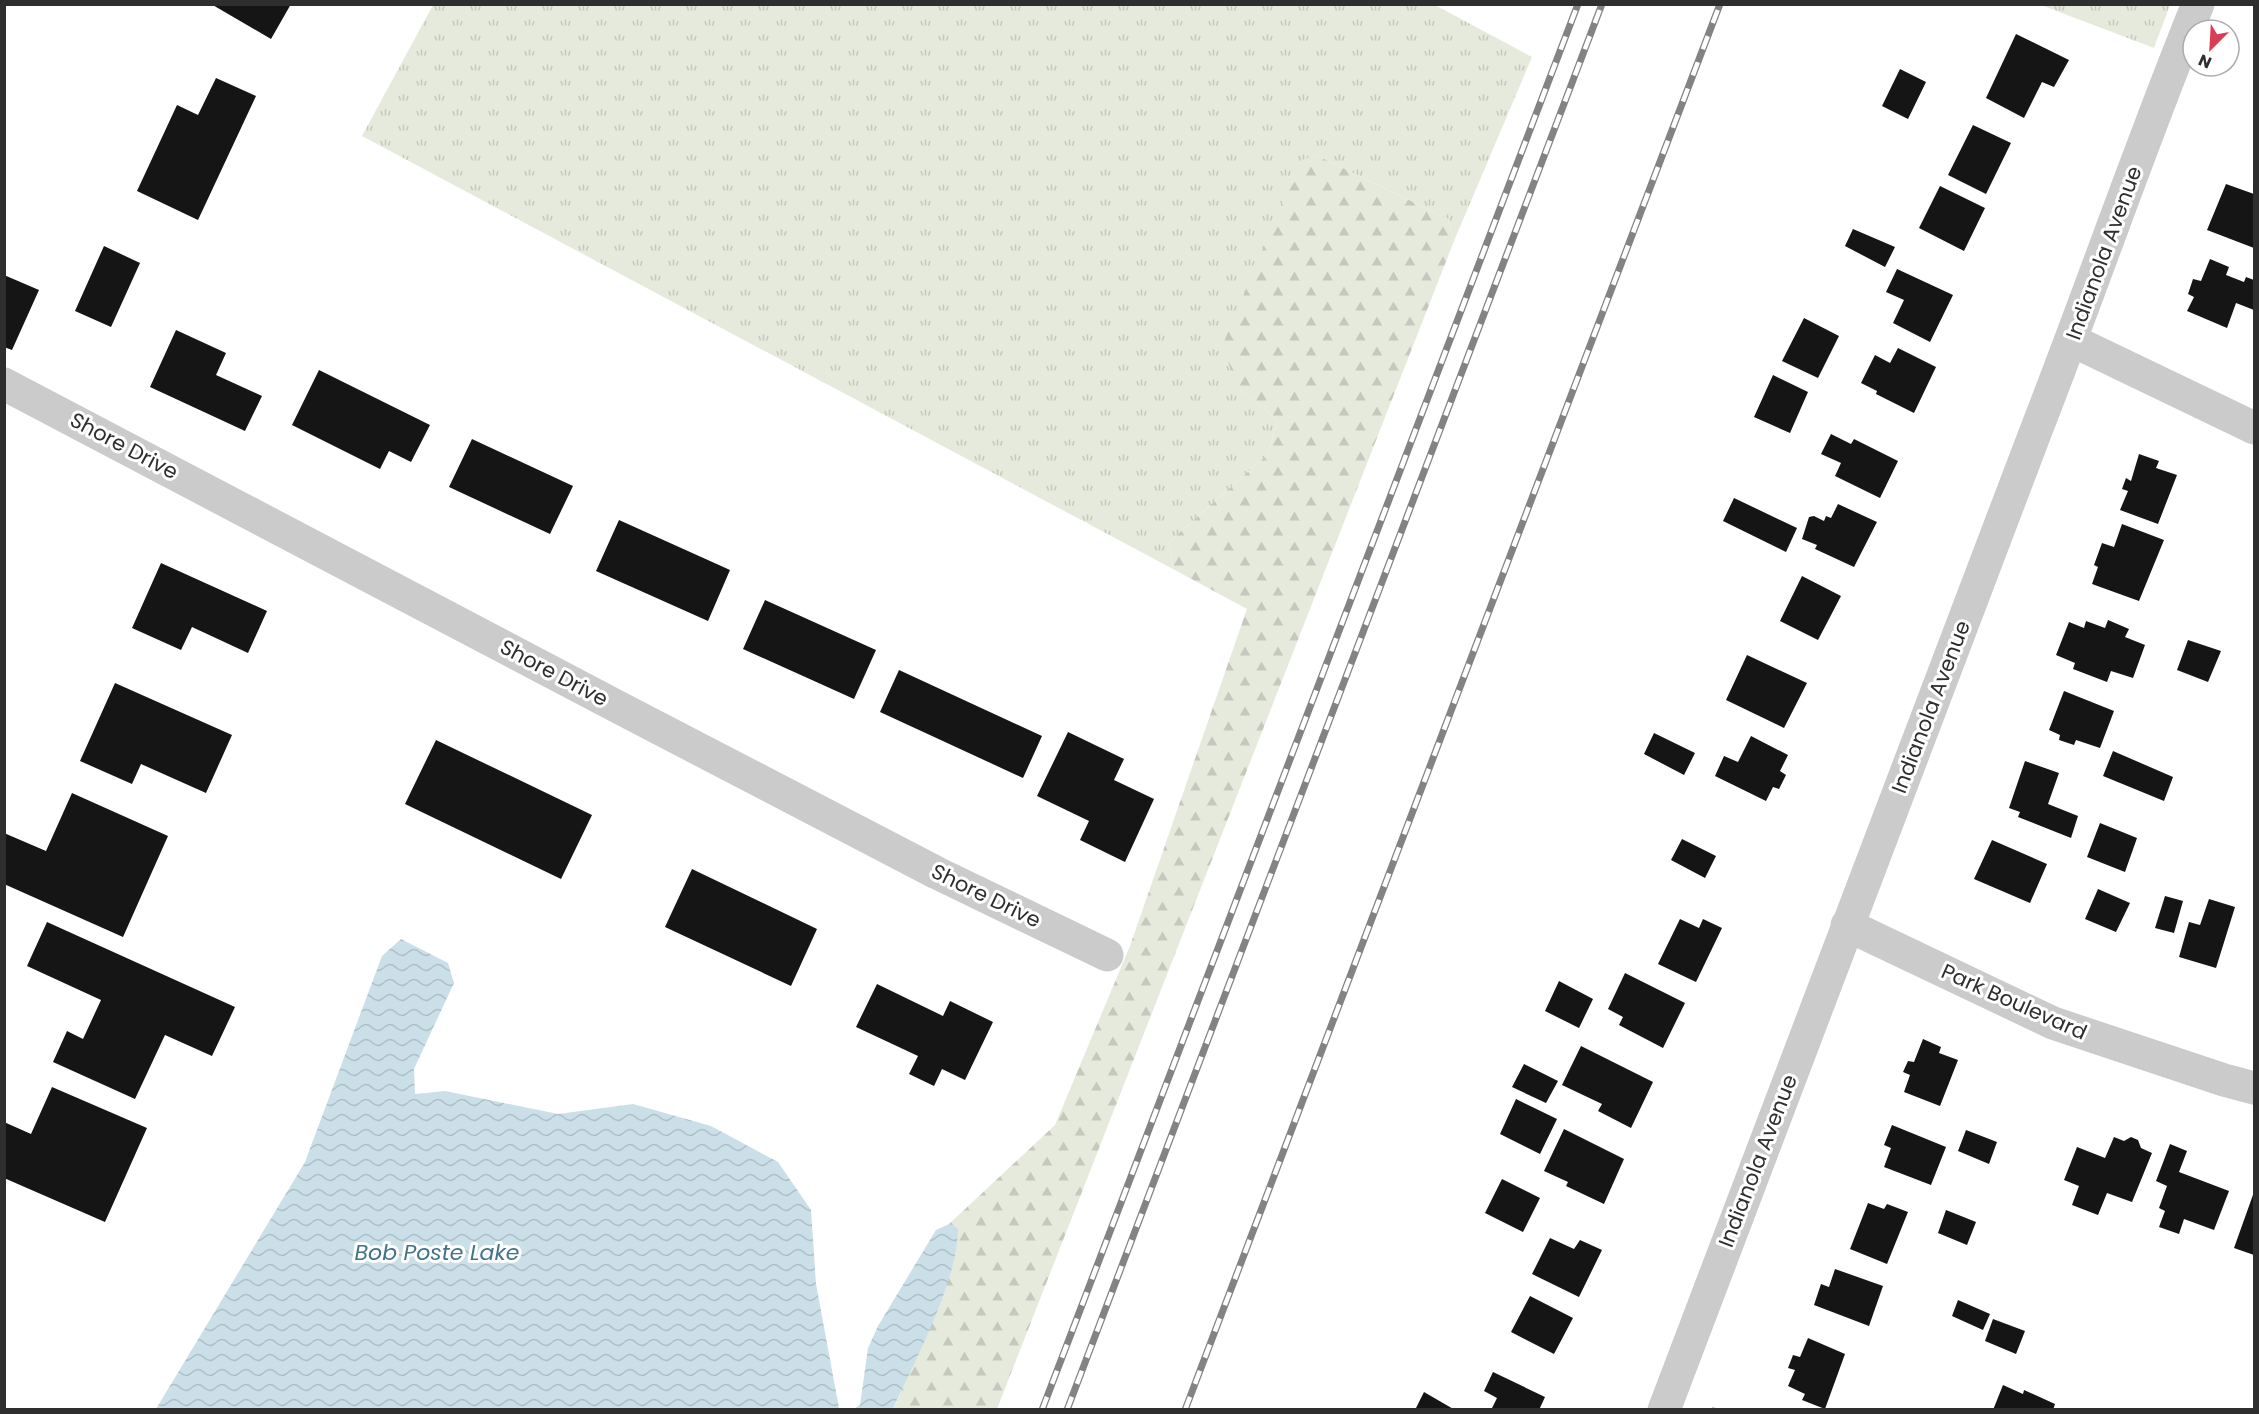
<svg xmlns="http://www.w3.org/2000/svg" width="2259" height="1414" viewBox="0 0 2259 1414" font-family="Poppins,sans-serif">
  <defs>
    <pattern id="grass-tufts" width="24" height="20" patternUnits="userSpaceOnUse" patternTransform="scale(1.5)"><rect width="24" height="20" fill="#e5eadc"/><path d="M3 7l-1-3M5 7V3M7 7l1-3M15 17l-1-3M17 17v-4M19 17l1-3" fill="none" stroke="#c5c9bd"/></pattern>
    <pattern id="forest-firs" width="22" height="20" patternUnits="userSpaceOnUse" patternTransform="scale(1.5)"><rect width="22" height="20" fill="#e5eadc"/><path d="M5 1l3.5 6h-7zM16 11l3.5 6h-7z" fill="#c5c9bd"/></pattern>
    <pattern id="water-waves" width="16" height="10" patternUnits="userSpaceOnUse" patternTransform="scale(1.5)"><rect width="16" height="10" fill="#cadfe8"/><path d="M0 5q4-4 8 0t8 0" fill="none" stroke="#aec0c7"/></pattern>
  </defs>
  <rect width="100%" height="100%" fill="#fff"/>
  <path fill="url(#grass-tufts)" d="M1433,4L1532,57L1454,241L1448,219L1316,155L1235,385L1277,420L1268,454L1169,542L1173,569L362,136L433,5Z
    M2041,5H2170L2154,48Z"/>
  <path fill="url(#forest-firs)" d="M1316,155L1448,219L1454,241L997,1409L893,1410L942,1297L958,1228L949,1224L1055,1125L1130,946L1247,609L1173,569L1169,542L1268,454L1277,420L1235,385L1223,344L1291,181L1302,160Z"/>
  <path fill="url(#water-waves)" d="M401,939L448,963L454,983L414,1069L415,1094L445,1091L558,1114L633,1104L711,1126L778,1162L811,1210L816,1284L839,1408L841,1409H156L305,1162L382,956Z
    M949,1224L958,1228C958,1281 915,1360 893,1409H854L860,1405L868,1348L878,1326L936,1230Z"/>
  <path fill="#151515" d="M211,4H291L271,39Z
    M2016,34L2069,60L2054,87L2042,82L2024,118L1986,98Z
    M1900,69L1926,82L1908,119L1882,106Z
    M216,78L256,96L198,220L137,191L177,105L198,115Z
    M1973,125L2011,143L1986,194L1948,175Z
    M2226,184L2254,194V248L2207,230Z
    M1940,186L1985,208L1964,251L1919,228Z
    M1853,229L1895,247L1885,267L1845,246Z
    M104,246L140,263L111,327L75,311Z
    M2210,259L2229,267L2226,275L2244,282L2246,277L2254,280V310L2236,303L2227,328L2187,311L2194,297L2188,294L2193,279L2201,281Z
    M1897,269L1953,295L1930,342L1893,323L1904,300L1886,292Z
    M4,275L39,290L12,350L4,347Z
    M1804,318L1839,336L1818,378L1782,361Z
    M176,330L226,353L216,375L262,396L245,431L150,387Z
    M1898,348L1936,367L1914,413L1876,394L1877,391L1861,383L1875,355L1890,363Z
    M319,370L430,425L411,462L389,451L380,469L292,425Z
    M1773,375L1808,392L1790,433L1754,417Z
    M1831,434L1851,444L1854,439L1898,461L1880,498L1835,476L1841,463L1821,454Z
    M472,439L573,486L550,534L449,487Z
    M2139,454L2159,461L2156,468L2177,475L2158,524L2120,510L2128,491L2122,489L2126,478L2131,481Z
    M1734,498L1797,528L1786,552L1723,521Z
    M1838,504L1877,522L1854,567L1815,549L1817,545L1802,539L1809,517L1814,516L1824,521L1826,516L1831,518Z
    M619,520L730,570L708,621L596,571Z
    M2122,524L2164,540L2139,601L2092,584L2098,567L2094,565L2102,543L2114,547Z
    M161,563L267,611L248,653L192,627L181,650L132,628Z
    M1802,576L1841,596L1818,640L1780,621Z
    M765,600L876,650L854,699L743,649Z
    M2108,620L2129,629L2125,637L2145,645L2133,678L2111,671L2107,682L2073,669L2075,663L2056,655L2069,622L2084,628L2086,621L2105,628Z
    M2188,640L2221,651L2208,682L2177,670Z
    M1747,655L1807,683L1784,728L1726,700Z
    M899,670L1042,736L1023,778L880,712Z
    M115,683L232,735L206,793L141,764L132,784L80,761Z
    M2064,691L2114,711L2100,748L2076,740L2074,745L2059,740L2060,735L2049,730Z
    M1068,732L1124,759L1114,780L1154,799L1125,862L1080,840L1089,821L1037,796Z
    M1654,733L1695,753L1684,775L1644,754Z
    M1751,736L1788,755L1780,771L1786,775L1779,789L1773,787L1766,801L1715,776L1724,756L1738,762Z
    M436,740L592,815L561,879L405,804Z
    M2113,751L2173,777L2164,801L2103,776Z
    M2025,761L2059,773L2048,804L2078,816L2071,838L2018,817L2020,812L2009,808Z
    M72,793L168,836L123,937L4,884V833L46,851Z
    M2100,823L2137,838L2125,872L2087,857Z
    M1682,839L1716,856L1705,878L1671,860Z
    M1992,840L2047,864L2030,903L1974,879Z
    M692,869L817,929L791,986L665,927Z
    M2098,889L2130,903L2116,932L2085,919Z
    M2165,896L2183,901L2174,933L2155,928Z
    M2209,899L2235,907L2216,968L2179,957L2189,922L2200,925Z
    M1680,919L1699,928L1703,919L1722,928L1696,982L1658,964Z
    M47,922L235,1007L212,1056L165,1035L135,1099L53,1062L67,1031L83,1039L101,1000L27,966Z
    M1625,973L1685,1003L1663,1048L1619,1025L1623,1017L1608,1009Z
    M1559,981L1593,999L1579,1028L1545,1011Z
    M877,984L943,1016L950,1001L993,1022L965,1080L942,1069L934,1086L909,1074L918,1056L856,1027Z
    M1923,1039L1941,1047L1939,1053L1958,1060L1940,1106L1904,1092L1910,1075L1903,1072L1908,1061L1914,1062Z
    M1581,1046L1653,1082L1631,1128L1598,1111L1602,1104L1562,1085Z
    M1524,1064L1558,1081L1546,1103L1512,1087Z
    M52,1087L147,1128L105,1222L4,1178V1122L31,1134Z
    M1516,1099L1557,1119L1540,1154L1500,1134Z
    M1892,1125L1946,1147L1931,1185L1884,1167L1891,1148L1884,1145Z
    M1564,1129L1624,1159L1604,1204L1566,1186L1568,1182L1544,1171Z
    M1966,1130L1997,1142L1989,1164L1958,1151Z
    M2114,1137L2124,1141L2131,1137L2138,1140L2141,1148L2152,1153L2132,1202L2107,1193L2098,1215L2072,1205L2079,1186L2064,1180L2077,1147L2105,1158Z
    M2170,1144L2187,1151L2179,1172L2229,1191L2214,1230L2184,1219L2179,1234L2159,1227L2165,1211L2159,1208L2167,1186L2156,1181Z
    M1502,1179L1540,1198L1523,1232L1485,1213Z
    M2254,1192V1255L2234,1248Z
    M1868,1203L1884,1209L1887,1204L1908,1212L1887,1264L1850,1249Z
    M1946,1210L1976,1222L1967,1245L1938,1233Z
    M1550,1238L1574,1249L1580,1240L1602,1250L1579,1297L1532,1274Z
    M1835,1269L1883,1286L1869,1326L1814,1305L1821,1284L1829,1287Z
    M1530,1296L1573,1318L1554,1354L1511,1332Z
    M1958,1300L1990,1314L1983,1330L1952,1316Z
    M1993,1319L2025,1331L2016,1354L1985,1341Z
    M1808,1338L1845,1354L1825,1409L1802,1400L1805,1394L1788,1386L1795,1370L1788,1368L1793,1355L1800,1357Z
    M1493,1372L1545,1397L1539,1410H1491L1497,1398L1484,1391Z
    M2003,1385L2023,1394L2024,1390L2055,1404L2053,1410H1993Z
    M1424,1392L1455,1410H1415Z"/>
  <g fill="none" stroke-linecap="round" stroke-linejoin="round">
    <path stroke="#cbcbcb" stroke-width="4" stroke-dasharray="3 3" stroke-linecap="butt" d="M1713,1410L1715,1406"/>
    <path stroke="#cbcbcb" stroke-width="33" d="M2071,340L2254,428
      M4,384L618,707L937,873L1107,955
      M1847,925L2053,1023L2224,1080L2254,1088
      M1664,1410C1787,1082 1912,755 2037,428C2092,287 2141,144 2198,4"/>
    <g stroke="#838383" stroke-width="7">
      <path id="rail" d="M1042,1410L1578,4
        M1067,1410L1602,4
        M1185,1410L1720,4"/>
    </g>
    <use href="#rail" stroke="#fff" stroke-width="4.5" stroke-dasharray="14" stroke-linecap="butt"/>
  </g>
  <g text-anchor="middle" stroke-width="6" stroke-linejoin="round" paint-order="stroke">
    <g font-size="21" fill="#2e2e2e" stroke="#fff">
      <text transform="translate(2104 253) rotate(-70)" y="7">Indianola Avenue</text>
      <text transform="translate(124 446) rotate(28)" y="7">Shore Drive</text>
      <text transform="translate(554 673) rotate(28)" y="7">Shore Drive</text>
      <text transform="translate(1931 707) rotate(-69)" y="7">Indianola Avenue</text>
      <text transform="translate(986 896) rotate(26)" y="7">Shore Drive</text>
      <text transform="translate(2014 1002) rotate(24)" y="7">Park Boulevard</text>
      <text transform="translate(1758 1161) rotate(-69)" y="7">Indianola Avenue</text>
    </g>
    <g font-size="22" font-style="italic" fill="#427389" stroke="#fff">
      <text x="437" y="1260">Bob Poste Lake</text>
    </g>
  </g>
  <rect width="2259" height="1414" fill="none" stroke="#2e2e2e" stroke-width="12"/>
  <g transform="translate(2211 48) rotate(204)"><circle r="28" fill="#ffffff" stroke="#ababab" stroke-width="1.5"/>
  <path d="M0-4.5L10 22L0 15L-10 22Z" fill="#d73d54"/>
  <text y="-9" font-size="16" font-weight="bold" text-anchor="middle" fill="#2e2e2e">N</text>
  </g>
</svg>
